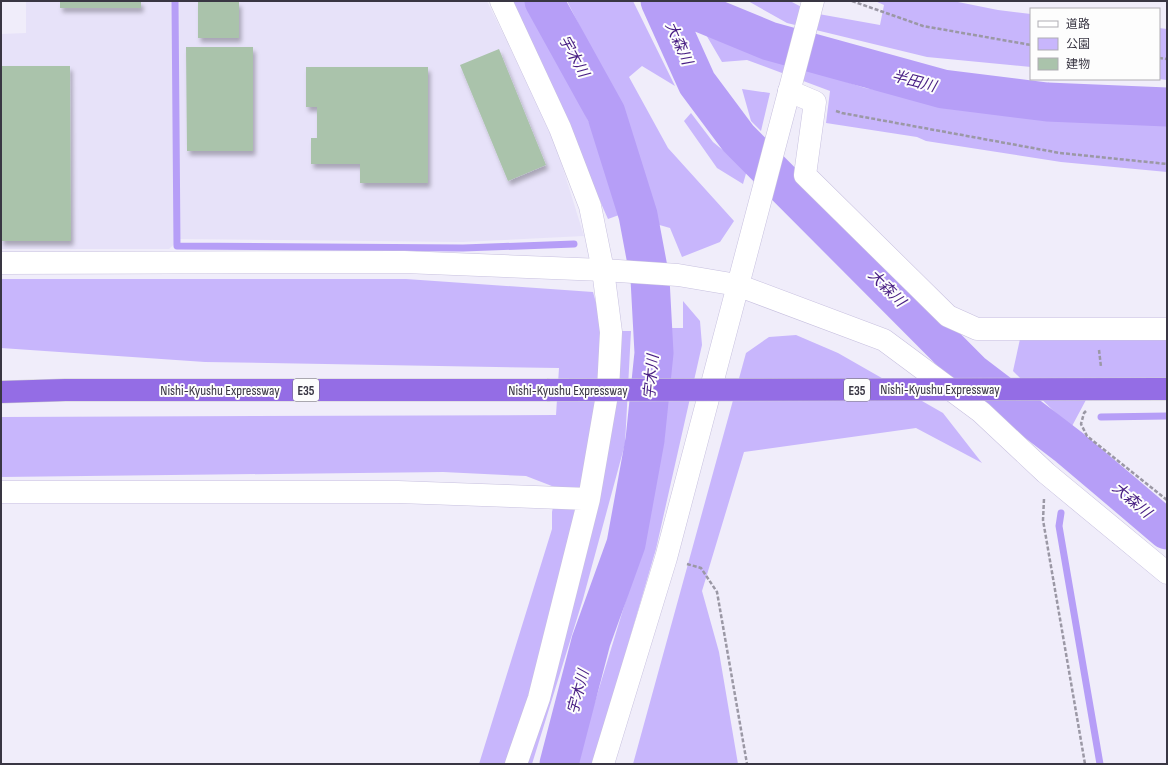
<svg xmlns="http://www.w3.org/2000/svg" width="1168" height="765" viewBox="0 0 1168 765" font-family="'Sofia Sans Condensed','Noto Sans JP',sans-serif">
  <defs>
    <filter id="shadow"><feDropShadow dx="2.5" dy="4.5" stdDeviation="2" flood-color="#0004"/></filter>
  </defs>
  <rect width="100%" height="100%" fill="#f0edfa"/>
  <path fill="#e7e2f9" d="M26,1H487L552,133L584,236L462,242L180,239L169,249H1V34L26,33Z"/>
  <path fill="#c8b6fc" d="M511,1H531L592,129L619,215L608,219Z
    M567,1H633L675,86L642,66L629,77L668,148L734,221L720,242L682,257L670,228L656,224L621,109Z
    M748,1H790L813,13L880,25L884,5L875,1H953L998,10L1031,14V67L927,57L787,23Z
    M715,26L755,52L865,88L1052,119L1167,125V172L1061,162L926,141L917,137L826,123L830,91L747,60L722,62L705,33Z
    M1159,28L1167,29V80L1159,79Z
    M742,89L770,93L761,131L751,121Z
    M691,113L713,142L747,170L743,184L717,168L684,121Z
    M1,279H406L593,292L604,331H631L625,444L583,599L532,764H479L552,529V512L557,488L526,476L443,472L1,477V417L556,415L559,368L205,362L1,348Z
    M683,301L700,321L702,345L656,549L593,764H576L629,590L664,441L668,328H683Z
    M796,335L838,353L943,413L982,463L916,428L744,452L702,591L719,652L738,764H633L746,353L769,337Z
    M1020,339H1167V397L1087,398L1071,428L1013,371Z"/>
  <g fill="none" stroke-linecap="round" stroke-linejoin="round">
    <path stroke="#b69ef7" stroke-width="7" d="M175,1L177,246L463,248L574,244
      M1101,417L1167,416
      M1061,513L1059,526L1100,764"/>
    <path stroke="#b69ef7" stroke-width="39" d="M544,1L606,113L638,215L650,279L654,353L645,440L626,544L591,641L559,764
      M660,1L697,83L738,138L972,373L1069,447L1167,530
      M672,1L769,41L943,89L1047,102L1167,107"/>
  </g>
  <path fill="#aac3ab" filter="url(#shadow)" d="M60,1H141V8H60Z
    M198,2H239V38H198Z
    M186,47H253V151H187Z
    M499,49L546,165L508,181L460,65Z
    M1,66H70L71,241H1Z
    M306,67H428V183H360V164H311V138H317V107H306Z"/>
  <g fill="none" stroke-linecap="round" stroke-linejoin="round">
    <g stroke="#c7c0df" stroke-width="23">
      <path id="minor" d="M501,1L560,128L590,206L603,270L611,332L608,389L589,499L539,698L516,764
        M789,91L815,102L805,175L948,316L977,329H1167
        M1,492H398L589,499"/>
    </g>
    <g stroke="#c7c0df" stroke-width="23">
      <path id="tertiary" d="M1,263L404,262L603,270L678,275L737,285L884,340L981,412L1046,473L1167,573
        M603,764L666,558L813,1"/>
    </g>
    <g stroke="#cfcfd2" stroke-width="23">
      <path id="motorway" d="M1,392L65,390H547"/>
    </g>
    <path stroke="#9b98a5" stroke-width="2.5" stroke-dasharray="4 2" stroke-linecap="butt" d="M852,1L923,26L1031,45
      M1159,58L1167,59
      M836,111L842,113L1060,153L1167,164
      M1099,350L1101,367
      M1086,411L1084,413L1081,424L1087,436L1167,500
      M1044,499L1043,520L1085,764
      M687,564L701,568L717,592L747,764"/>
    <use href="#minor" stroke="#fff" stroke-width="22"/>
    <use href="#tertiary" stroke="#fff" stroke-width="22"/>
    <use href="#motorway" stroke="#946de5" stroke-width="22"/>
    <g stroke="#cfcfd2" stroke-width="23" stroke-linecap="butt">
      <path id="motorway-bridge" d="M547,390L1167,389"/>
    </g>
    <use href="#motorway-bridge" stroke="#946de5" stroke-width="22"/>
  </g>
  <g text-anchor="middle" stroke-width="4" stroke-linejoin="round" paint-order="stroke">
    <g fill="#fdfdfd" stroke="#74727b" stroke-width="1">
      <rect x="293" y="379" width="26" height="22" rx="3"/>
      <rect x="844" y="379" width="26" height="22" rx="3"/>
    </g>
    <g font-size="13" font-weight="bold" fill="#393643">
      <text x="306" y="395">E35</text>
      <text x="857" y="395">E35</text>
    </g>
    <g font-size="14" fill="#393643" stroke="#fdfdfd">
      <text x="940" y="394">Nishi-Kyushu Expressway</text>
      <text x="220" y="395">Nishi-Kyushu Expressway</text>
      <text x="568" y="395">Nishi-Kyushu Expressway</text>
    </g>
    <g font-size="15" font-style="italic" fill="#461c82" stroke="#fdfdfd">
      <text transform="translate(679 43) rotate(66)" y="5">大森川</text>
      <text transform="translate(574 56) rotate(61)" y="5">宇木川</text>
      <text transform="translate(914 81) rotate(15)" y="5">半田川</text>
      <text transform="translate(887 288) rotate(45)" y="5">大森川</text>
      <text transform="translate(651 377) rotate(-85)" y="5">宇木川</text>
      <text transform="translate(1132 500) rotate(40)" y="5">大森川</text>
      <text transform="translate(578 692) rotate(-75)" y="5">宇木川</text>
    </g>
  </g>
  <rect width="1168" height="765" fill="none" stroke="#393643" stroke-width="4"/>
  <rect x="1030" y="8" width="130" height="72" fill="#fdfdfd" stroke="#afadb3"/>
  <rect x="1038" y="21" width="20" height="6" fill="#ffffff" stroke="#afadb3"/>
  <text x="1066" y="28" font-size="12" fill="#393643">道路</text>
  <rect x="1038" y="38" width="20" height="12" fill="#c8b6fc" stroke="#afadb3"/>
  <text x="1066" y="48" font-size="12" fill="#393643">公園</text>
  <rect x="1038" y="58" width="20" height="12" fill="#aac3ab" stroke="#afadb3"/>
  <text x="1066" y="68" font-size="12" fill="#393643">建物</text>
</svg>
